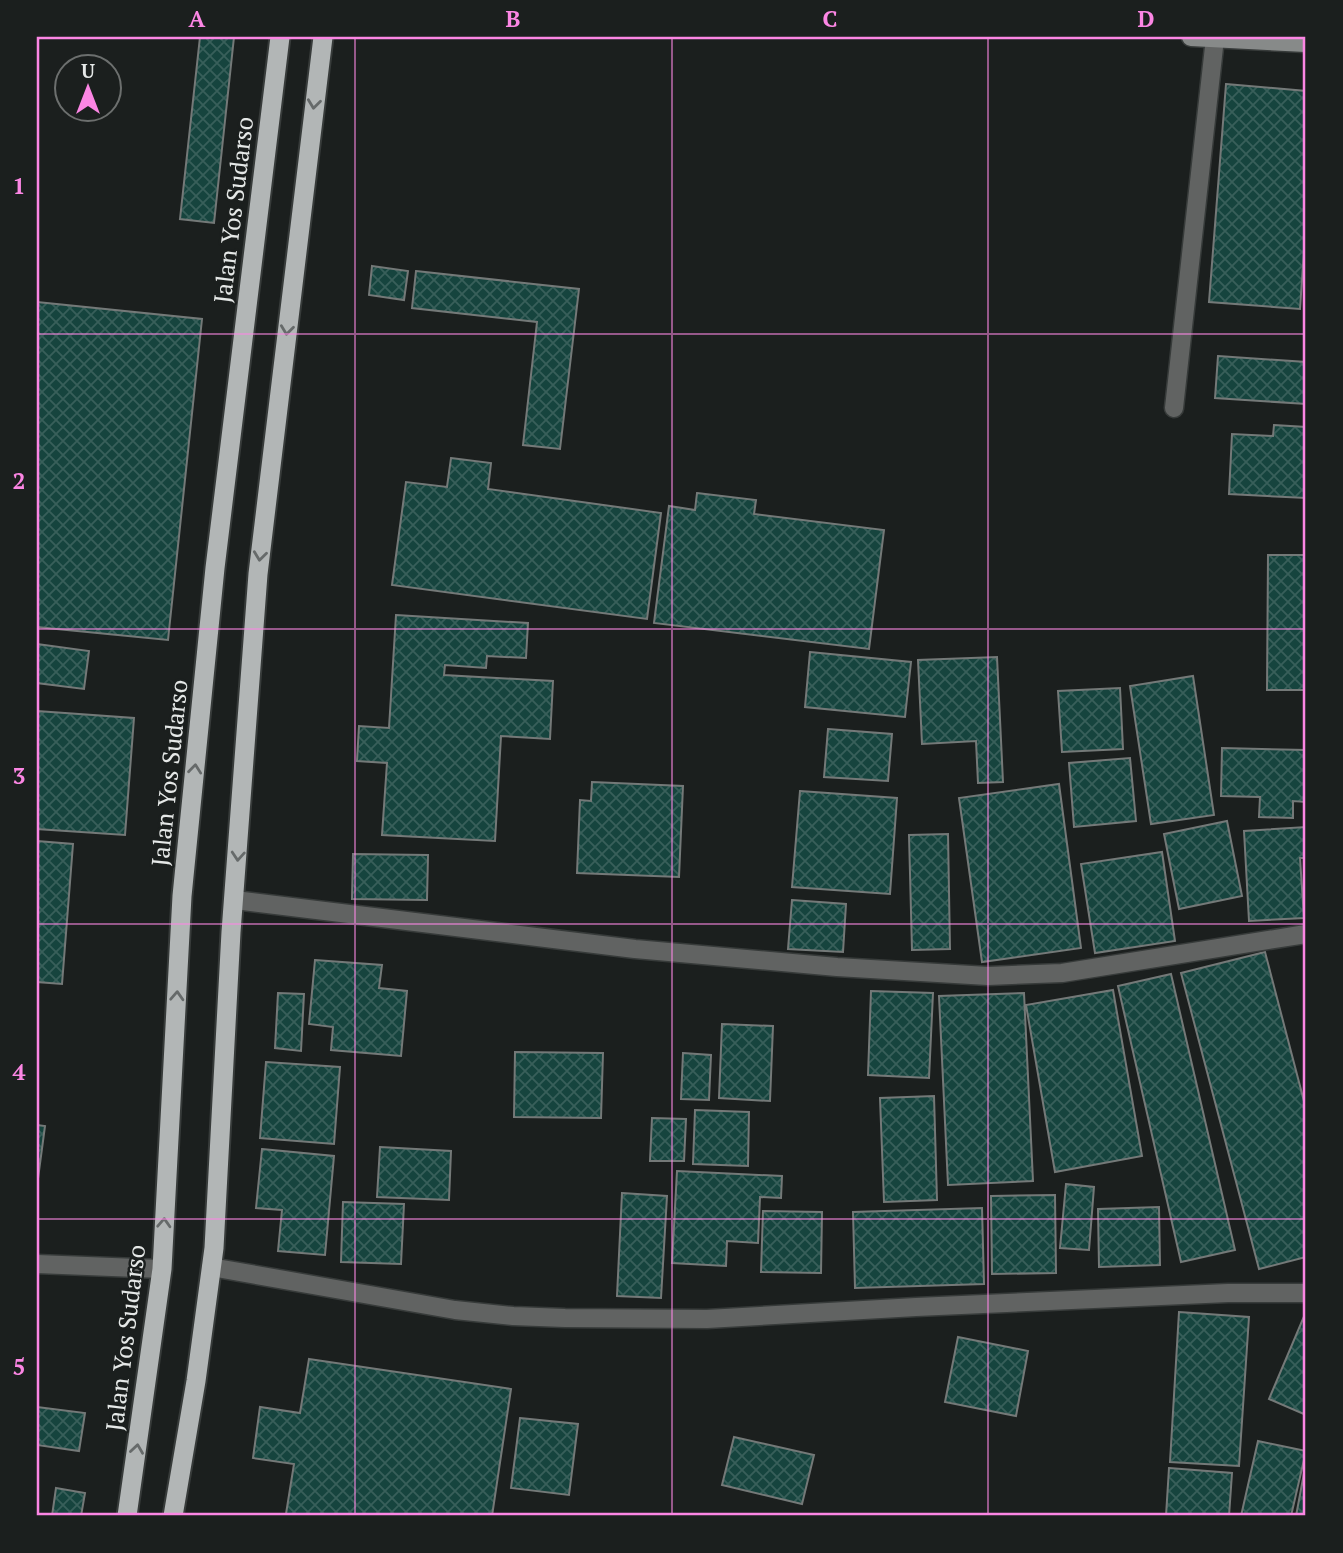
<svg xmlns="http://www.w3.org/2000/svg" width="1343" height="1553" viewBox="0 0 1343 1553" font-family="'PT Serif',serif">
  <defs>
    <pattern id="building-cross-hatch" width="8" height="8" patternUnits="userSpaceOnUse" patternTransform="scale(1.75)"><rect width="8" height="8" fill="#16443e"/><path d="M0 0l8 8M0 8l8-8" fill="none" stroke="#385f5a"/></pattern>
  </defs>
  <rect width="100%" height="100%" fill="#1b1f1e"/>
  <path fill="url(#building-cross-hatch)" stroke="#747978" stroke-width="2" d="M200,37H234L214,223L180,219Z
    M1226,84L1306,91V221L1300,309L1209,302Z
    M372,266L408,271L404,300L369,295Z
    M416,271L579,289L560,449L523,445L537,322L412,308Z
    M37,302L202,319L168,640L37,627Z
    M1218,356L1306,362V404L1215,398Z
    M1274,425L1306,427V498L1229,494L1232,434L1273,436Z
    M451,458L491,463L488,489L661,513L647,619L392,585L406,482L447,487Z
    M697,493L756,500L754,514L884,530L869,649L654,623L669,506L695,510Z
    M1268,555H1306V690H1267Z
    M396,615L528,623L526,658L487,656L486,668L445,665L444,675L553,681L550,739L501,736L495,841L382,835L387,763L357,761L359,726L389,728Z
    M37,644L89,651L84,689L37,683Z
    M810,652L911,662L905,717L805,707Z
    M997,657L1003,782L978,783L976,741L922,744L918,660Z
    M1193,676L1214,815L1151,824L1130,686Z
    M1120,688L1123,749L1062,752L1058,691Z
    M37,711L134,718L125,835L37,829Z
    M828,729L892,734L888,781L824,777Z
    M1222,748L1306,750V802L1293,801V818L1259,817L1260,797L1221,796Z
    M1130,758L1136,821L1074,827L1069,763Z
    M592,782L683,786L679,877L577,873L580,800L591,801Z
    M1059,784L1081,948L982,962L959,798Z
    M800,791L897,798L890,894L792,887Z
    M1227,821L1242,896L1179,909L1164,834Z
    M1306,827V858H1300L1304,918L1249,921L1244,831Z
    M948,834L950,949L912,950L909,835Z
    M37,841L73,844L62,984L37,982Z
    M1162,852L1175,941L1095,953L1081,864Z
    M353,854L428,855L427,900L352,899Z
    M792,900L846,904L843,952L788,949Z
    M1265,952L1306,1109V1257L1259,1269L1181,973Z
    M315,960L382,965L379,988L407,991L401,1056L331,1050L333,1027L309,1024Z
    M1171,974L1235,1250L1181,1262L1118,986Z
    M1113,990L1142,1156L1055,1172L1026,1005Z
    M871,991L933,993L929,1078L868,1075Z
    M278,993L304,994L301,1051L275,1048Z
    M1024,993L1033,1181L948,1185L939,996Z
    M722,1024L773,1026L770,1101L719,1098Z
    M515,1052L603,1053L601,1118L514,1117Z
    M683,1053L711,1055L709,1100L681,1099Z
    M266,1062L340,1067L334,1144L260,1138Z
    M934,1096L937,1200L884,1202L880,1098Z
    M695,1110L749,1112L748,1166L693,1164Z
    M652,1118L686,1119L684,1161H650Z
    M37,1125L45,1126L37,1186Z
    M380,1147L451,1151L449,1200L377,1197Z
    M262,1149L334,1156L325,1255L278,1251L282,1210L256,1208Z
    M677,1171L782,1176L781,1198L760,1197L758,1243L727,1241L726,1266L672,1263Z
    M1066,1184L1094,1187L1089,1250L1060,1248Z
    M622,1193L667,1196L661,1298L617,1296Z
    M1055,1195L1056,1273L992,1274L991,1196Z
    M343,1202L404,1204L401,1264L341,1262Z
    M1159,1207L1160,1265L1099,1267L1098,1209Z
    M982,1208L984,1284L855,1288L853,1212Z
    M763,1211L822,1212L821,1273L761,1272Z
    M1179,1312L1249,1317L1239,1466L1170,1462Z
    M1305,1314H1306V1415L1269,1399Z
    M958,1337L1028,1351L1016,1416L945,1402Z
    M309,1359L511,1389L492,1516H303L286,1514L294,1464L253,1458L260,1407L300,1413Z
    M37,1407L85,1413L79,1451L37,1445Z
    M520,1418L578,1424L569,1495L511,1488Z
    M734,1437L814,1455L802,1504L722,1485Z
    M1258,1441L1306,1451L1291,1516H1241Z
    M1169,1468L1232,1473L1229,1516H1166Z
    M1304,1473H1306V1516H1296Z
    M56,1488L85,1493L81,1516H52Z"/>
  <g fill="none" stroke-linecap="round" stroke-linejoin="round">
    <g stroke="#373b3a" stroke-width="21">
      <path id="minor" d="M1174,408L1215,38
        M235,900L635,949L837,967L988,976L1062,973L1306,934
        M37,1264L162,1269
        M211,1267L455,1310L513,1316L565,1318L707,1319L916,1307L1228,1293H1306"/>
    </g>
    <g stroke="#373b3a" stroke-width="21">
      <path id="secondary" d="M1191,37L1306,43"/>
    </g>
    <g stroke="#373b3a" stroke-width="23">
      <path id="trunk" d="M127,1516L162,1269L182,896L215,568L280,37
        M173,1516L196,1381L214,1248L231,932L258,574L323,37"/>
    </g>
    <use href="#minor" stroke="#616362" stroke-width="18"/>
    <use href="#secondary" stroke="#878a89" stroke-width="18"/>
    <use href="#trunk" stroke="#b2b6b6" stroke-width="19"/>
  </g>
  <defs><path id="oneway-chevron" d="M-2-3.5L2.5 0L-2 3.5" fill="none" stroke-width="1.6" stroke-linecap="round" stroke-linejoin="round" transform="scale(1.75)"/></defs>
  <g stroke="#666a6a">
    <use href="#oneway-chevron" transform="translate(314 104) rotate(97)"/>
    <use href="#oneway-chevron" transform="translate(287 330) rotate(97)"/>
    <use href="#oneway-chevron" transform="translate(260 556) rotate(97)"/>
    <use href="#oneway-chevron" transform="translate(195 769) rotate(-84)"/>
    <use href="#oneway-chevron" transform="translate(238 856) rotate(94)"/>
    <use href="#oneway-chevron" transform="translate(177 996) rotate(-87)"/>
    <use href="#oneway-chevron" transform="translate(164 1223) rotate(-87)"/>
    <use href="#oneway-chevron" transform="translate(137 1449) rotate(-82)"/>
  </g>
  <path fill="none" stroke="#fc86e4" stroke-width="2" stroke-opacity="0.55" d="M355,37V1516M672,37V1516M988,37V1516M37,334H1306M37,629H1306M37,924H1306M37,1219H1306"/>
  <g text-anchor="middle" stroke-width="5" stroke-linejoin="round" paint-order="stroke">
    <g font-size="24" fill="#e5e8e7" stroke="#1b1f1e">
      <text transform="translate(234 210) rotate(-83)" y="8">Jalan Yos Sudarso</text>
      <text transform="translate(170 773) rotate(-84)" y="8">Jalan Yos Sudarso</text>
      <text transform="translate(126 1338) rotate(-83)" y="8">Jalan Yos Sudarso</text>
    </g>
  </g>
  <rect width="1343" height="1553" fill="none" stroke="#1b1f1e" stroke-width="77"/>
  <g transform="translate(88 88)"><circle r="33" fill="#1b1f1e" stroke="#6c6f6e" stroke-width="2"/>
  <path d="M0-5L12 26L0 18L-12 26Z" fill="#fc86e4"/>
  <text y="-10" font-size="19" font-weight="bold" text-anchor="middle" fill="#e5e8e7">U</text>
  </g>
  <rect x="38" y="38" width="1266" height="1476" fill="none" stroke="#fc86e4" stroke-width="2.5"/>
  <g font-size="23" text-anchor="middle" font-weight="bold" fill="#fc86e4">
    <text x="197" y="27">A</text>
    <text x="513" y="27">B</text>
    <text x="830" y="27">C</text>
    <text x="1146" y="27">D</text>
    <text x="19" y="194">1</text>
    <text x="19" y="489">2</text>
    <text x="19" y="784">3</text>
    <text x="19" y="1080">4</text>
    <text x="19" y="1375">5</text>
  </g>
</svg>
